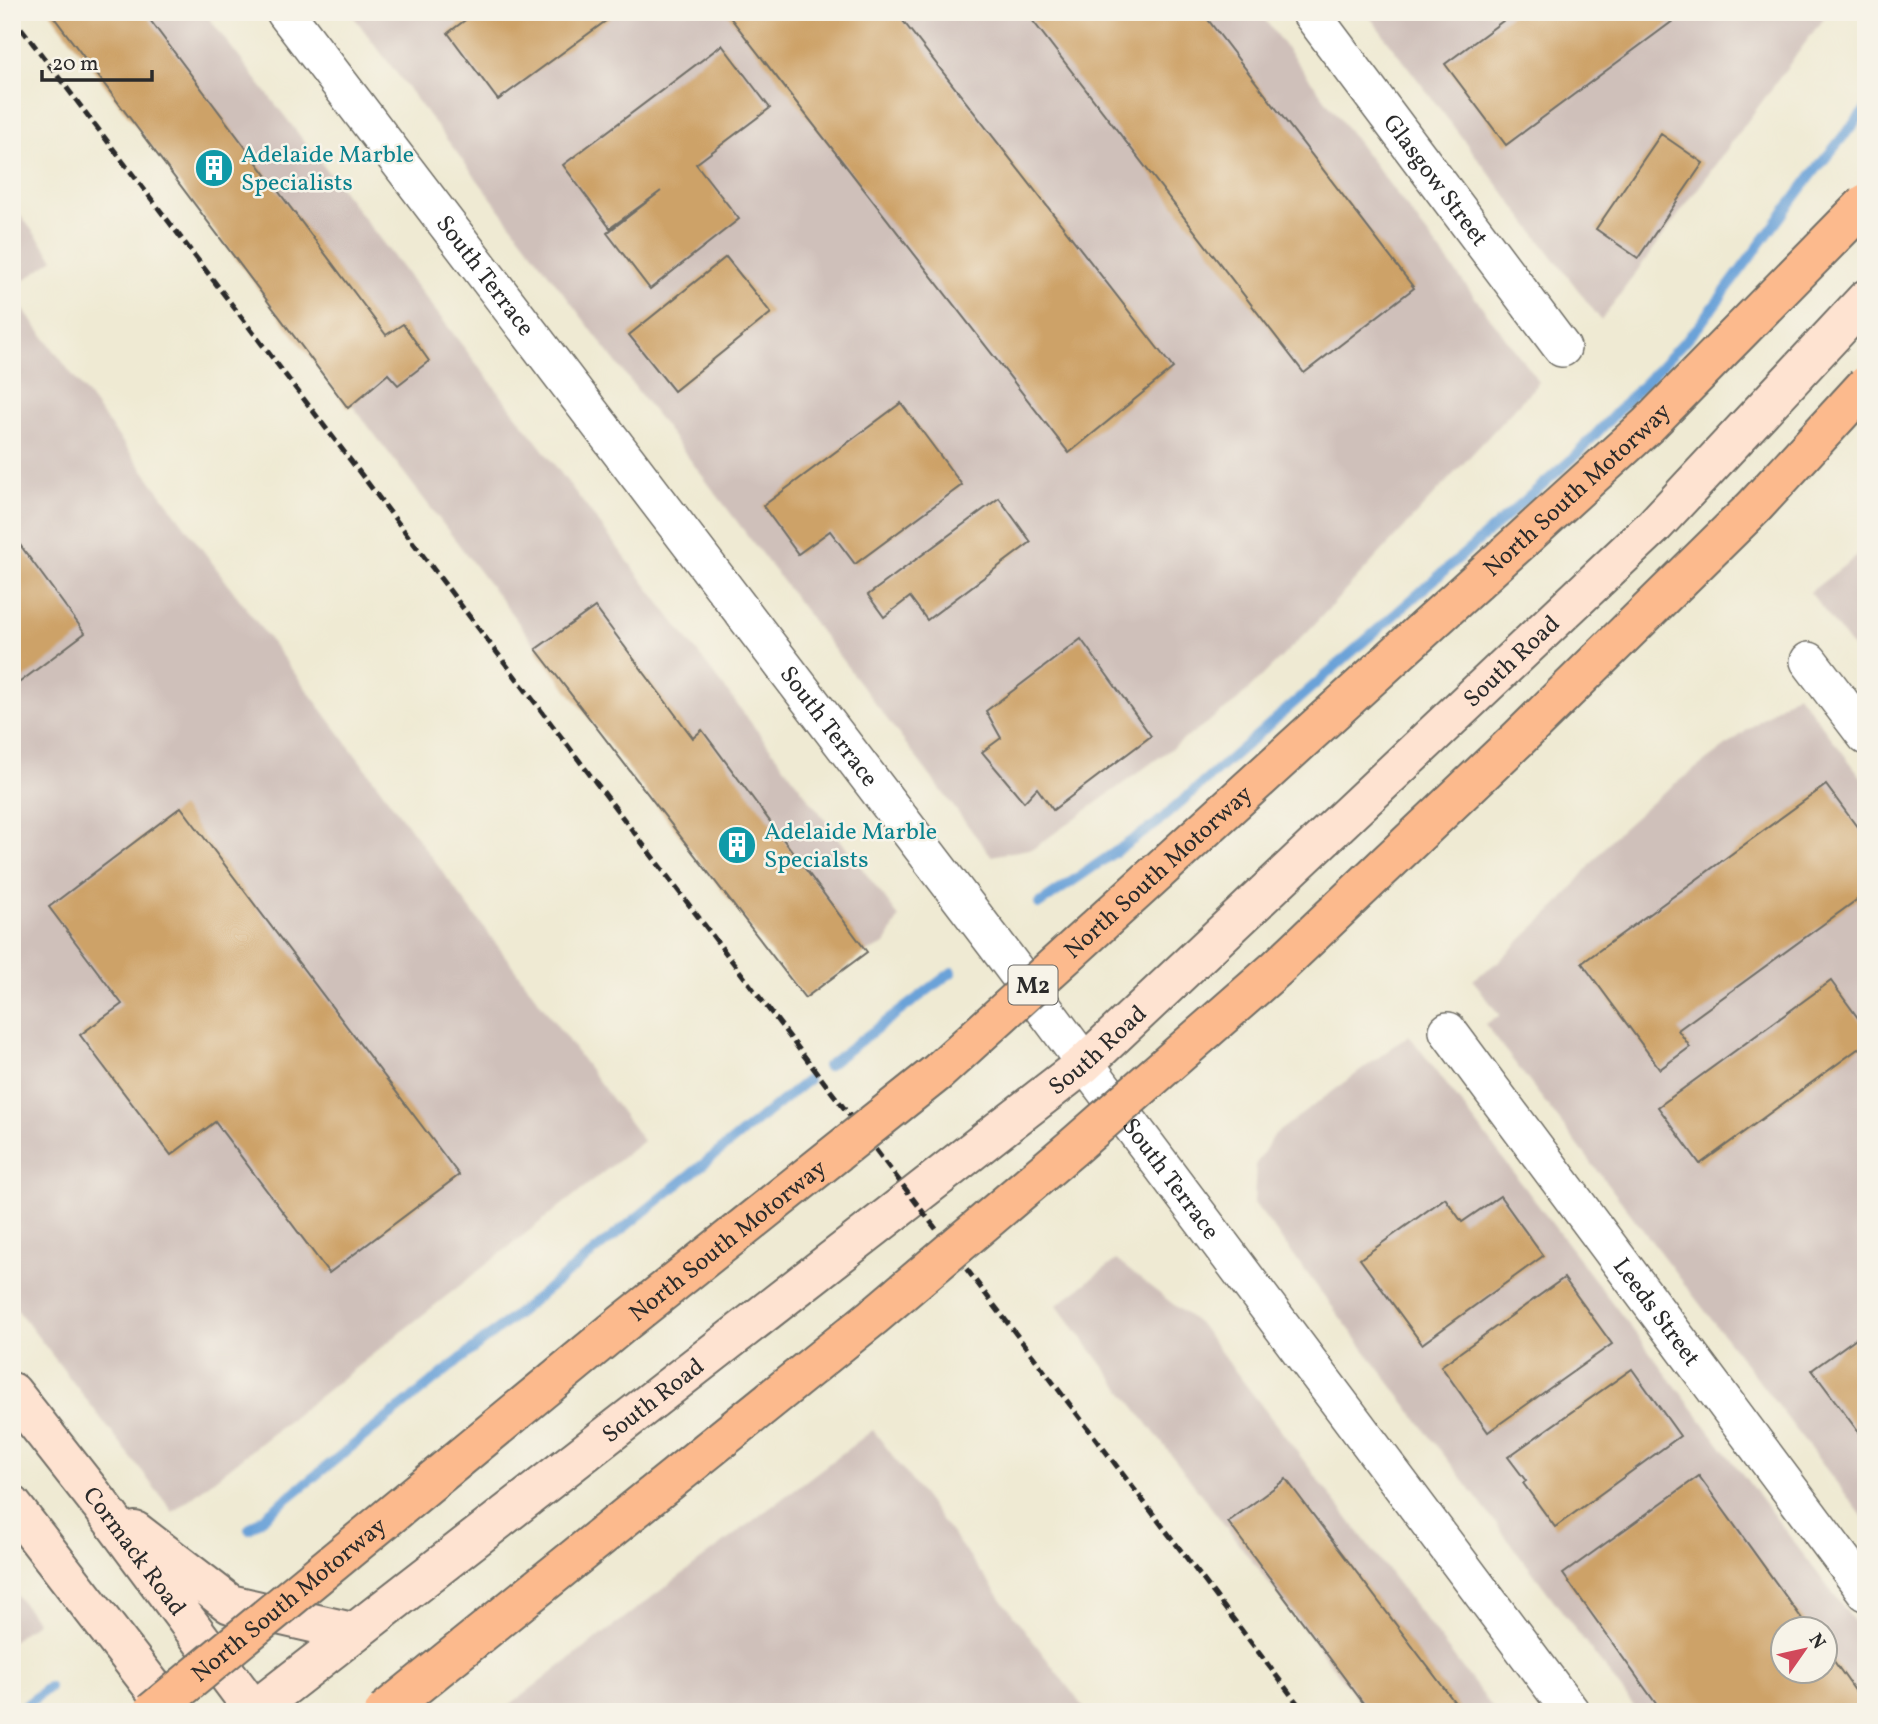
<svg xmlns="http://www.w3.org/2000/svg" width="1878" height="1724" viewBox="0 0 1878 1724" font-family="Vollkorn,serif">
  <rect width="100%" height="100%" fill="#f7f3e8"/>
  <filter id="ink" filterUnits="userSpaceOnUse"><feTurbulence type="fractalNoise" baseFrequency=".0143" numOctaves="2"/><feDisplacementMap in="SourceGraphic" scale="14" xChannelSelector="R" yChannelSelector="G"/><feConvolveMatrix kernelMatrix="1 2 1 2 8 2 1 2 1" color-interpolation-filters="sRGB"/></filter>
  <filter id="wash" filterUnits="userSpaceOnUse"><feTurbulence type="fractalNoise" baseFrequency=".00686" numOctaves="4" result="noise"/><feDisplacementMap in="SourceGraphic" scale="28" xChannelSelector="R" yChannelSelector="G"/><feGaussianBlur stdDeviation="1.57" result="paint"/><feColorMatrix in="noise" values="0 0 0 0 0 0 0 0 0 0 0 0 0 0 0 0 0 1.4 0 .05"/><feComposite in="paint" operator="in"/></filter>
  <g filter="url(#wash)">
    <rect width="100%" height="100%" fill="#efead3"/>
    <path fill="#cfc0ba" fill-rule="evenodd" d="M52,12H204L531,434L899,917L885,944L867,952L805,998Z
      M350,12H1259L1539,382L1308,631L1237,701L1034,848L991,856Z
      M1366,12H1828L1601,320Z
      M12,204L54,259L12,289Z
      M12,294L643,1141L173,1512L12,1303Z
      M1866,549V666L1810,592Z
      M1797,693L1866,783V1521L1485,1024L1500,1016L1473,980L1499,961L1559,904L1613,837L1660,795Z
      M1409,1035L1866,1637V1712H1638L1254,1203L1256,1164L1275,1134ZM1784,1630H1826V1672H1784Z
      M1116,1260L1200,1325L1496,1712H1367L1057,1305Z
      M873,1430L1087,1712H501L504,1709Z
      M12,1589L37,1622L12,1641Z"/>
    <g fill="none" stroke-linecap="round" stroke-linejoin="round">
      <path stroke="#6aa2d8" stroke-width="10" d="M1039,904L1156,824L1573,458L1699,326L1814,172L1866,109
        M827,1066L952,972
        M249,1529L808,1080
        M18,1712L49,1687"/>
    </g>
    <g id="blocks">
      <path fill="#cda267" d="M50,12H144L386,335L403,324L429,361L398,385L388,374L348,408Z
        M476,12H618L498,100L448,33Z
        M726,12H896L1173,368L1069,453Z
        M1026,12H1202L1414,288L1304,373Z
        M1515,12H1685L1506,145L1445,64Z
        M722,45L770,108L696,164L739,219L650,289L607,233L661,191L610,228L563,165Z
        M1661,134L1703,163L1638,258L1596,229Z
        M726,257L771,313L674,391L629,335Z
        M901,403L962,485L855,564L830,531L798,554L763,506Z
        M999,498L1031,542L927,620L910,597L884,617L868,595Z
        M12,534L85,633L12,688Z
        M595,607L693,738L702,730L867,952L805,998L536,649Z
        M1081,639L1151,736L1053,810L1037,788L1024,802L982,752L1001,738L986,711Z
        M1826,785L1866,839V893L1678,1030L1690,1047L1660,1069L1582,963Z
        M181,807L459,1175L329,1273L215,1122L171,1155L80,1035L122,1004L49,907Z
        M1831,981L1866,1029V1043L1700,1164L1658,1107Z
        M1500,1196L1543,1256L1422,1344L1360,1259L1445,1198L1462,1222Z
        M1564,1278L1612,1344L1488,1432L1441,1366Z
        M1866,1331V1442L1812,1370Z
        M1632,1369L1680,1436L1555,1527L1523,1483L1526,1481L1508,1457Z
        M1699,1476L1810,1630H1784V1672H1826V1650L1866,1706V1712H1662L1563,1574Z
        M1286,1479L1462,1712H1370L1228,1522Z"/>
    </g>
  </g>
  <g filter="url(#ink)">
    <use href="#blocks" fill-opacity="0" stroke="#706e66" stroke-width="2"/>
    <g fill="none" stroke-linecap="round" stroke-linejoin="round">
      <g stroke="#706e66" stroke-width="40">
        <g id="street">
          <path id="s1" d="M285,12L994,942L1571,1712"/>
          <path id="s2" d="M1310,12L1562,348"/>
          <path d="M1809,661L1866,736"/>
          <path id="s3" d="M1448,1031L1866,1592"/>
        </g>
      </g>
      <g stroke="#706e66" stroke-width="42">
        <g id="secondary">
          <path id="s4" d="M12,1392L100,1504L255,1712"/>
          <path d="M12,1505L172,1712"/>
          <path d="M135,1531L230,1604L352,1632"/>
          <path id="s5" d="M252,1712L1084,1064L1654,526L1866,299"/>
        </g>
      </g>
      <use href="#street" stroke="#fff" stroke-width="37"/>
      <use href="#secondary" stroke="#fee3d1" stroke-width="38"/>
      <path stroke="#2b2b2b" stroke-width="5" stroke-dasharray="10 5" stroke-linecap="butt" d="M12,16L1304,1712"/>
      <g stroke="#706e66" stroke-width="42" stroke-linecap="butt">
        <g id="highway-bridge">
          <path id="s6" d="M152,1712L621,1325L938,1072L1648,425L1866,203"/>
          <path d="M384,1712L873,1317L1072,1148L1276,969L1518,739L1754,507L1866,385"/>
        </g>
      </g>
      <use href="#highway-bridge" stroke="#fcba8d" stroke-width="38"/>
    </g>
  </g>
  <defs>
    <g id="building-disc" transform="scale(2.0125)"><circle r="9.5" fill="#0f9aa8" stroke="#f7f3e8"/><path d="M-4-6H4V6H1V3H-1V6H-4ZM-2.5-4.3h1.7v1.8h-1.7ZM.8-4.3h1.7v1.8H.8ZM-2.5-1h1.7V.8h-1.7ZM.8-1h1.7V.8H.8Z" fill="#fff"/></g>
  </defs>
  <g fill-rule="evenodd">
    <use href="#building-disc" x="214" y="168"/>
    <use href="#building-disc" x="737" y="845"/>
  </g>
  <g text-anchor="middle" stroke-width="5" stroke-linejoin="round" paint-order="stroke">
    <rect fill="#f7f3e8" stroke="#686764" stroke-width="2" x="1008.5" y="965.5" width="49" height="39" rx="5"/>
    <g font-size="23" font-weight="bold" fill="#2b2b2b">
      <text x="1033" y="993">M2</text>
    </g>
    <g font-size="24" fill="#0d838f" stroke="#f7f3e8" text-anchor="start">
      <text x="241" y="162">Adelaide Marble<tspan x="241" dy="28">Specialists</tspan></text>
      <text x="764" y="839">Adelaide Marble<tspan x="764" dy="28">Specialsts</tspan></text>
    </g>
    <g font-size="24" fill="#2b2b2b" stroke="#f7f3e8">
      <text dy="8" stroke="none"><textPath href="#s2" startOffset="210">Glasgow Street</textPath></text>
      <text dy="8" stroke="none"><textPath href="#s1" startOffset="331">South Terrace</textPath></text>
      <text dy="8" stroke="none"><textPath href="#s6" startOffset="1878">North South Motorway</textPath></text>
      <text dy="8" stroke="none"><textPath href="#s5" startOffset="1642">South Road</textPath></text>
      <text dy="8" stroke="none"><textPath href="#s1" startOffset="898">South Terrace</textPath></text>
      <text dy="8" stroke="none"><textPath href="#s6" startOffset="1311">North South Motorway</textPath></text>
      <text dy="8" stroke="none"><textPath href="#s5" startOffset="1074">South Road</textPath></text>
      <text dy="8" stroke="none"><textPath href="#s1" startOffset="1465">South Terrace</textPath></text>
      <text dy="8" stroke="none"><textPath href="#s6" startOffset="744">North South Motorway</textPath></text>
      <text dy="8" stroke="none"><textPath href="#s3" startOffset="350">Leeds Street</textPath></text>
      <text dy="8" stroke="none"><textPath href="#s5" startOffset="508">South Road</textPath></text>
      <text dy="8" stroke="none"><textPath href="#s4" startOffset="201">Cormack Road</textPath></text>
      <text dy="8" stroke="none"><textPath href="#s6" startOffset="177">North South Motorway</textPath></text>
    </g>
  </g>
  <rect width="1878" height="1724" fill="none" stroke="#f7f3e8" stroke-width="42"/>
  <g transform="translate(1804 1650) rotate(56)"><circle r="33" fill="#f7f3e8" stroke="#a5a39c" stroke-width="2"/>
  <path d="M0-5L12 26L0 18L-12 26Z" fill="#d1495b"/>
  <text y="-10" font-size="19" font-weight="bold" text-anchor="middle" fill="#2b2b2b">N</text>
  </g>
  <path d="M42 70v10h110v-10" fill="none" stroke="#2b2b2b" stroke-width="3.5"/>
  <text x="52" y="70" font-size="21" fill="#2b2b2b" stroke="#f7f3e8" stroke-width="5" paint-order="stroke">20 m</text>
</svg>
